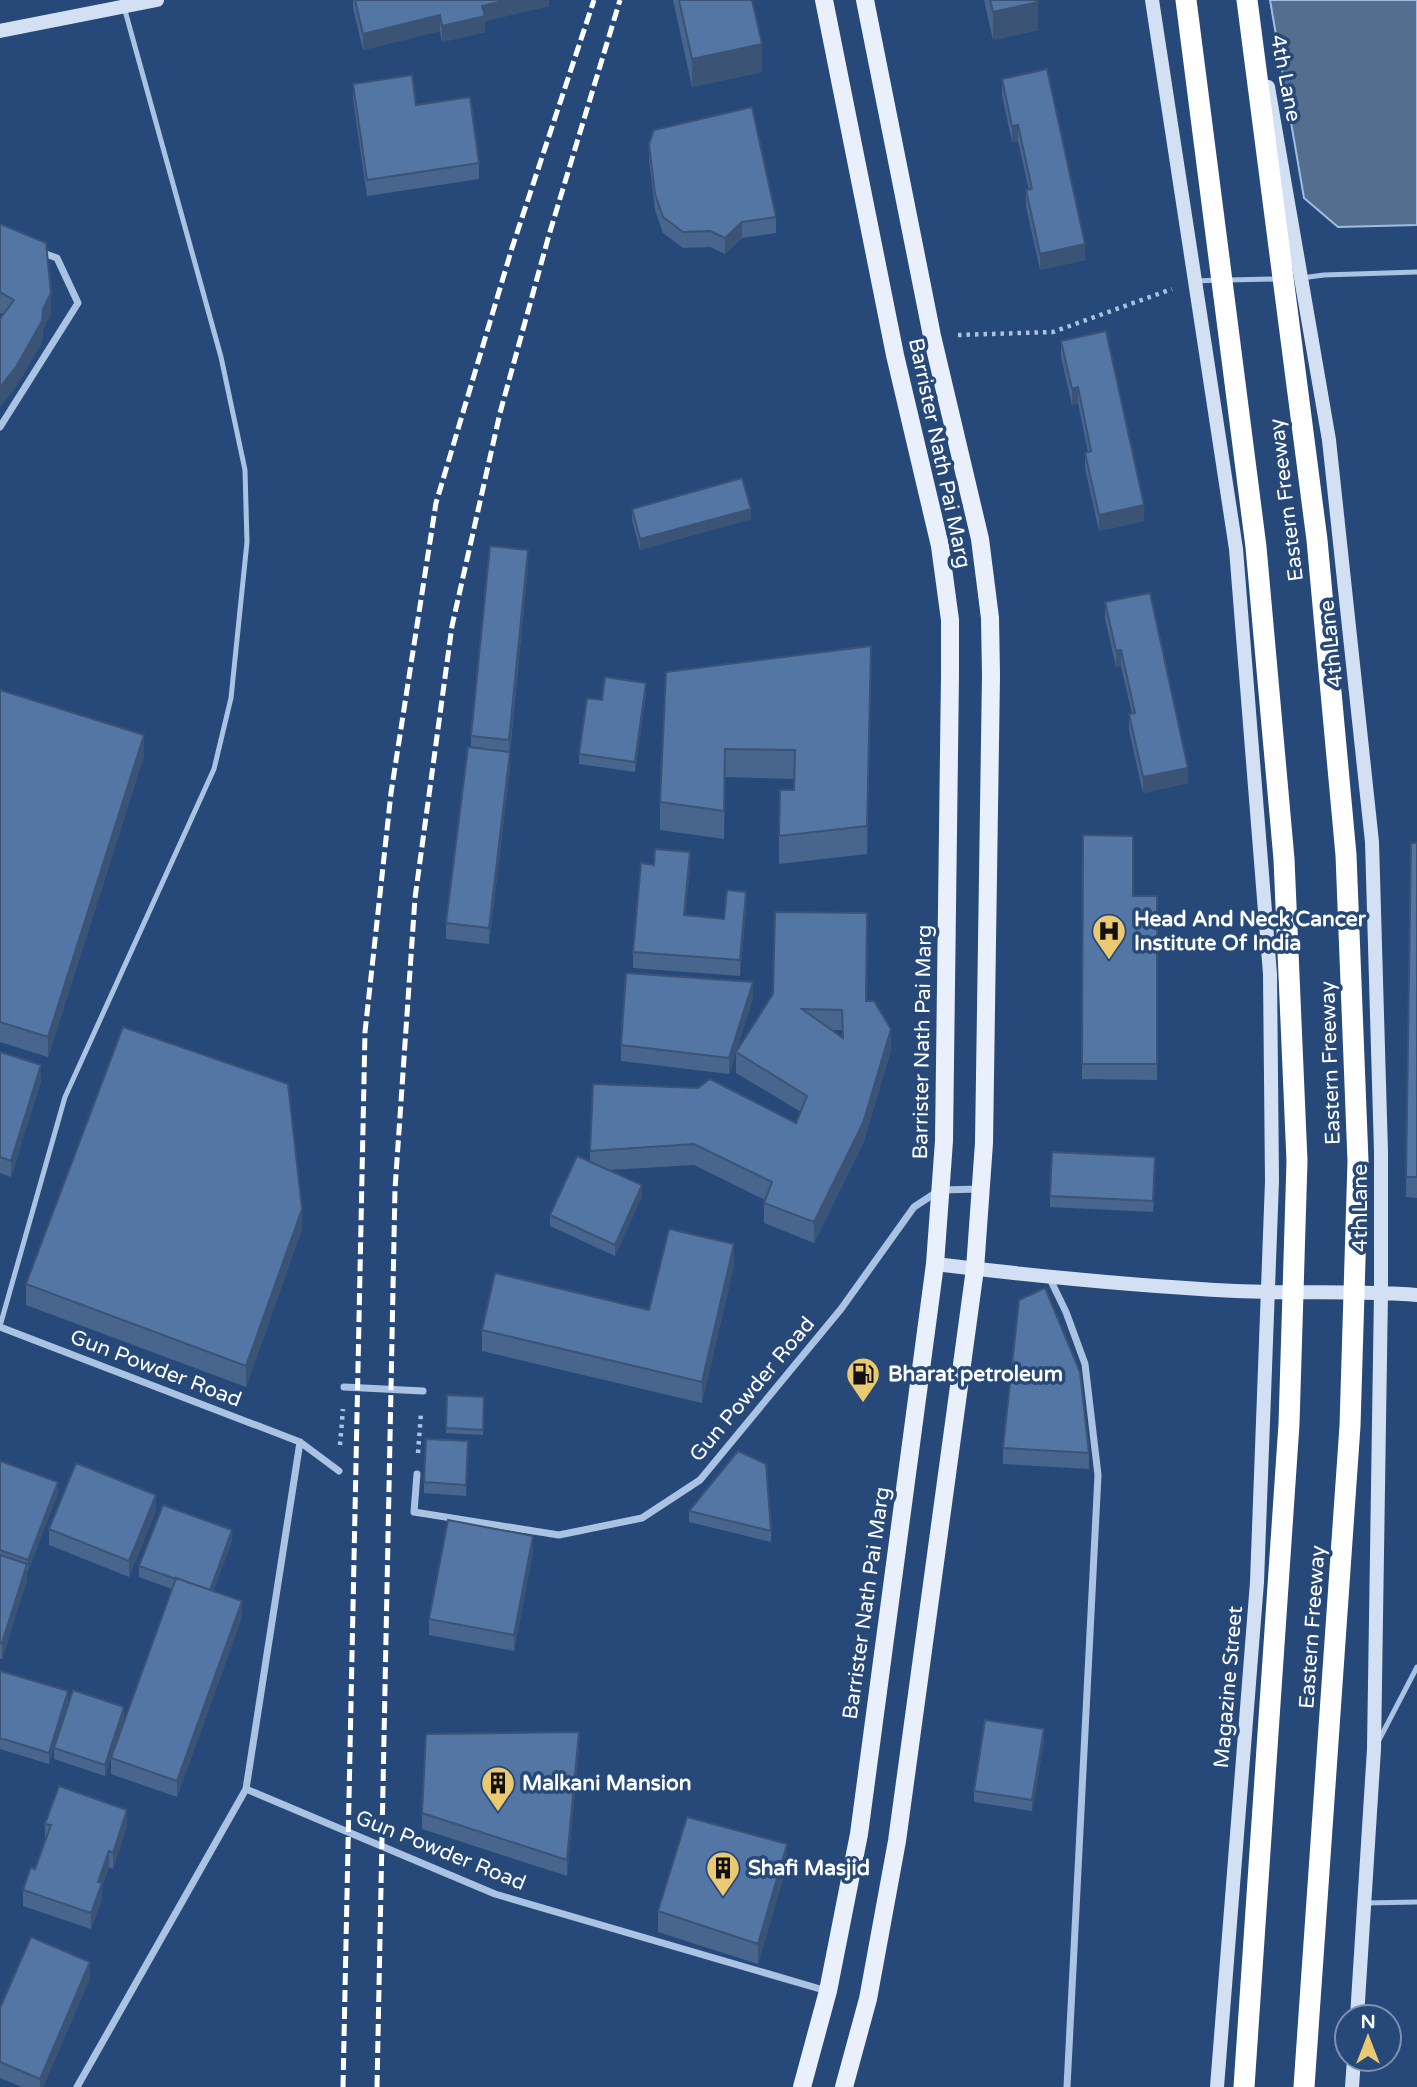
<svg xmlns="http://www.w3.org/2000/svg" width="1417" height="2087" viewBox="0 0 1417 2087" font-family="'Varela Round',sans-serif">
  <rect width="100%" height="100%" fill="#274979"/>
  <path fill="#546e90" stroke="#9fbde3" stroke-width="2" d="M1270,0H1417V225L1338,227L1304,198Z"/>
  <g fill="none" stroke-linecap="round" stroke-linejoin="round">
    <path stroke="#aac3e3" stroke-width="4.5" stroke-dasharray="3.5 5" stroke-linecap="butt" d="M958,335L1053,332L1172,289
      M340,1445L343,1409
      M418,1453L421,1413"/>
    <path stroke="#aac3e3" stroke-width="5" d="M1301,278L1324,275L1417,272
      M1228,280L1278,279
      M1196,281L1218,280
      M0,1326L65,1097L214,769L231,698L247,542L245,470L221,357L124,7
      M1379,1740L1417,1667
      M1365,1903L1417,1902"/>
    <path stroke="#aac3e3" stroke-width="7" d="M0,427L78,303L57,258L40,252
      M1049,1277L1066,1312L1085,1364L1098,1475L1067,2087
      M0,1327L300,1442L339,1471
      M344,1387L423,1391
      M417,1474L414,1512L559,1535L642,1518L700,1480L841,1309L914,1207L940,1190L981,1189
      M246,1789L495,1894L827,1991
      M77,2087L246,1789L300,1442"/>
    <path stroke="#d3e0f3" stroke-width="14" d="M1152,0L1236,549L1270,974L1272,1181L1257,1582L1217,2087
      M0,31L157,0
      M1268,87L1329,440L1372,842L1381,1152V1292L1374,1749L1357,2017
      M935,1264C1035,1276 1136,1286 1236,1291C1297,1294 1357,1290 1417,1295
      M1352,2087L1354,2059"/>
    <path stroke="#e9f0fc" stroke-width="18" d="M802,2087L828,1991L859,1834L935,1264L944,1141L950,675V620L940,546L895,355L824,0
      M844,2087L868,1999L897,1841L975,1269L984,1143L991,675L990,618L980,539L932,336L865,0"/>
    <path stroke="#fff" stroke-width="5" stroke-dasharray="12 5" stroke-linecap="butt" d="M343,2087L365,1032L391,793L436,503L512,248L594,0
      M377,2087L395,1189L415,898L452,626L500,413L549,235L620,0"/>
    <path stroke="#fff" stroke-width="21" d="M1186,0L1256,547L1284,859L1297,1161L1289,1424L1244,2087
      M1247,0L1317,540L1346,855L1358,1161L1350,1426L1304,2087"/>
  </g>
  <path fill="#48658e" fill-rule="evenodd" d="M353,0H549V6L485,21V32L442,42L440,31L363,50L353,8Z
    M673,0H752L762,72L692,87Z
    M984,0H1038V30L993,40Z
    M1002,79L1085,260L1040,270L1026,206V190H1029L1018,141L1012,142L1002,95Z
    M353,84L416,105L479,163V179L367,196L353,99Z
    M649,144L776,217V233L742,238L725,254L710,247L683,248L663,233L655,210L649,160Z
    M0,224L51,314L43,329L42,342L16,387L3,314L0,313Z
    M1061,341L1144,521L1099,531L1085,468V453L1088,452L1078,403L1072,405L1061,357Z
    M632,509L751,519L640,550L632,520Z
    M528,566L510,752V768L489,944L446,939V923L471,747V736Z
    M1105,602L1188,783L1143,793L1129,730V714H1132L1121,666L1116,667L1105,618Z
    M666,672L871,674L867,854L779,864V836L794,790V779L725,777L724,839L660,830V802Z
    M0,690L144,756L48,1057L0,1042Z
    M646,694L635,772L579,764V754L602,700Z
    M1083,835L1133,896H1157V1080L1082,1079Z
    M1411,843H1417V1198L1406,1197Z
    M690,868L685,915L724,919L746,908L740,976L633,968V952Z
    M773,994L866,1001L891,1050L863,1144L814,1243L764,1223V1203L765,1200L694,1165L609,1170L642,1196L615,1256L550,1226V1215L590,1162V1151L796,1123L801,1112L736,1073V1052ZM832,1030H842V1037Z
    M753,998L729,1074L621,1061V1045Z
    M0,1052L41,1081L11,1177L0,1173Z
    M1155,1168L1153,1212L1050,1207V1196Z
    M302,1229L246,1387L26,1305V1284Z
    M734,1265L702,1403L482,1351V1330L649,1310Z
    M447,1395L484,1397L483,1435L446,1433Z
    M1003,1448L1089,1453V1469L1003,1464Z
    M468,1452L466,1496L424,1493V1482Z
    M0,1461L58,1493L28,1571H27V1580L2,1659H0Z
    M156,1511L129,1577L49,1545V1529Z
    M689,1511L771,1531V1542L689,1522Z
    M232,1541L213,1591L242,1617L177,1797L111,1774V1758L172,1589L139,1577V1566Z
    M533,1552L514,1651L429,1635V1619Z
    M0,1671L68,1702L49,1764L0,1749Z
    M124,1718L105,1776L54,1759V1748Z
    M1044,1740L1032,1811L974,1802V1791Z
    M579,1748L567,1876L422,1829V1813Z
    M45,1824L127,1826L113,1869L109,1867L102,1886V1899L91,1929L23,1906V1890L35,1869L45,1840Z
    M787,1865L758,1964L658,1932V1911Z
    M90,1978L43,2087H22L0,2078V2008Z"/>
  <path fill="#3b5374" d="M508,0H549V6L485,21V32L442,42V26L482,6Z
    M1038,2V30L993,40V12Z
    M440,15V31L363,50V34Z
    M762,44V72L692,87V59Z
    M1018,125V141L1012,142V126Z
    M742,222V238L725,254V238Z
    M1085,244V260L1040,270V254Z
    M51,293V314L43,329L42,342L16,387L0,407V387Z
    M1078,387V403L1072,405V389Z
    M1144,505V521L1099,531V515Z
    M751,509V519L640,550V539Z
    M528,550V566L509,756V740Z
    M1121,650V666L1116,667V651Z
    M646,683V694L635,772V762Z
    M144,735V756L48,1057V1037Z
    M510,752V768L489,944V928Z
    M1188,768V783L1143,793V777Z
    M690,852V868L684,931V915Z
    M746,892V908L740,976V960Z
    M753,982V998L729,1074V1058Z
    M891,1029V1050L863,1144L814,1243V1222Z
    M41,1065V1081L11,1177V1161Z
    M642,1185V1196L615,1256V1245Z
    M302,1209V1229L246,1387V1366Z
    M734,1244V1265L702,1403V1382Z
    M58,1482V1493L28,1571V1560Z
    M156,1495V1511L129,1577V1561Z
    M232,1530V1541L209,1603V1592Z
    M533,1536V1552L514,1651V1635Z
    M27,1564V1580L2,1659V1643Z
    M242,1601V1617L177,1797V1781Z
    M68,1691V1702L49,1764V1753Z
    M124,1707V1718L105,1776V1765Z
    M1044,1729V1740L1032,1811V1800Z
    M579,1732V1748L567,1876V1860Z
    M127,1810V1826L113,1869V1853Z
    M787,1844V1865L758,1964V1944Z
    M109,1851V1867L102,1886V1899L91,1929V1913L98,1882Z
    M90,1962V1978L43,2087H40V2079Z"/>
  <path fill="#5476a5" stroke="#3b5374" stroke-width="2" fill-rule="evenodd" d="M355,0H508L482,6L485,16L442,26L440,15L363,34Z
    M679,0H752L762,44L692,59Z
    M990,0H1038V2L993,12Z
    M1047,69L1085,244L1040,254L1026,190L1032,189L1018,125L1012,126L1002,79Z
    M412,75L416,105L470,97L479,163L367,180L353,84Z
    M752,107L776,217L742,222L725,238L710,231L683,232L663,217L655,194L649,144L654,130Z
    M0,224L46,243L51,293L43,309L42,321L16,367L0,387V319L14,300L0,292Z
    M1106,331L1144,505L1099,515L1085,453L1091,451L1078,387L1072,389L1061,341Z
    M742,478L751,509L640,539L632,509Z
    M490,546L528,550L509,740L471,736Z
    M1150,593L1188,768L1143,777L1129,714L1135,713L1121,650L1116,651L1105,602Z
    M871,646L867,826L779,836L780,790H794L795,750L725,749L724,811L660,802L666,672Z
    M605,677L646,683L635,762L579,754L587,698L602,700Z
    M0,690L144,735L48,1037L0,1022Z
    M468,747L510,752L489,928L446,923Z
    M1083,835L1133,836V896H1157V1064H1082Z
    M1411,843H1417V1177H1406Z
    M655,849L690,852L684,915L724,919L727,890L746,892L740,960L633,952L641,863L654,865Z
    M775,912L867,913L866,1001H874L891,1029L863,1123L814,1222L764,1203L772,1182L694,1144L590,1151L593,1084L698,1088L710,1079L796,1123L807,1096L736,1052L773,994ZM802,1009L842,1010L843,1038Z
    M626,973L753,982L729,1058L621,1045Z
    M123,1027L288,1084L302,1209L246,1366L26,1284Z
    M0,1052L41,1065L11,1161L0,1157Z
    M1052,1152L1155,1157L1153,1201L1050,1196Z
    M577,1156L642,1185L615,1245L550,1215Z
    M669,1229L734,1244L702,1382L482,1330L495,1273L649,1310Z
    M1045,1288L1080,1372L1089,1453L1003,1448L1019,1300Z
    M447,1395L484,1397L483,1430L446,1428Z
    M426,1439L468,1441L466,1485L424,1482Z
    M738,1451L766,1464L771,1531L689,1511Z
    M0,1461L58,1482L28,1560L0,1550Z
    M76,1463L156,1495L129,1561L49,1529Z
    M163,1505L232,1530L210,1590L176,1578V1579L139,1566Z
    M448,1520L533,1536L514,1635L429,1619Z
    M0,1555L27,1564L2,1643H0Z
    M176,1578L242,1601L177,1781L111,1758Z
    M0,1671L68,1691L49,1753L0,1738Z
    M73,1690L124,1707L105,1765L54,1748Z
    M985,1720L1044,1729L1032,1800L974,1791Z
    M579,1732L567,1860L422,1813L426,1734Z
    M59,1786L127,1810L113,1853L109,1851L98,1882L102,1883L91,1913L23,1890L31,1867L35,1869L51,1825L45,1824Z
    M687,1817L787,1844L758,1944L658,1911Z
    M31,1937L90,1962L40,2079L0,2062V2008Z"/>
  <defs>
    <g id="hospital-pin" transform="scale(1.75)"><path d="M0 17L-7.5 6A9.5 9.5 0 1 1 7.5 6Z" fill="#ebc970" stroke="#274979"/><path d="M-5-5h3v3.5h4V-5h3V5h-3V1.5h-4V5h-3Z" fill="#111"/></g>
    <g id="fuel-pin" transform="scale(1.75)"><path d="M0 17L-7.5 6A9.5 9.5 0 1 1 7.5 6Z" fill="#ebc970" stroke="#274979"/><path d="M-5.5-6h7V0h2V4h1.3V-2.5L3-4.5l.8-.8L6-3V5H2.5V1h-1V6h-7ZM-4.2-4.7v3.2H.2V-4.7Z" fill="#111"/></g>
    <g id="building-pin" transform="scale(1.75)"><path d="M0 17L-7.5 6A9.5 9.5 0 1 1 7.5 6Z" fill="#ebc970" stroke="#274979"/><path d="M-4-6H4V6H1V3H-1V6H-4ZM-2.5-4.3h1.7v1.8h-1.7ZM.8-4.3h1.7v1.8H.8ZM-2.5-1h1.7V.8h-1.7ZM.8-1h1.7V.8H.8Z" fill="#111"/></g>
  </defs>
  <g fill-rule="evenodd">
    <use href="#hospital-pin" x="1109" y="931"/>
    <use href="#fuel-pin" x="863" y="1374"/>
    <use href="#building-pin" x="498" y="1783"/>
    <use href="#building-pin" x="723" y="1868"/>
  </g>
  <g text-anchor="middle" stroke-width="7" stroke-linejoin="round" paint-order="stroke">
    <g font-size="21" fill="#fff" stroke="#274979">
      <text transform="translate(1286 78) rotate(79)" y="7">4th Lane</text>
      <text transform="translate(940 453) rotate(78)" y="7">Barrister Nath Pai Marg</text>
      <text transform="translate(1286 500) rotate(-97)" y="7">Eastern Freeway</text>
      <text transform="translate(1331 644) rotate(-96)" y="7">4th Lane</text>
      <text transform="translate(922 1042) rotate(-89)" y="7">Barrister Nath Pai Marg</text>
      <text transform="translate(1330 1063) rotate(-92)" y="7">Eastern Freeway</text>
      <text transform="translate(1360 1208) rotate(-90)" y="7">4th Lane</text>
      <text transform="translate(156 1368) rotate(21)" y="7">Gun Powder Road</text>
      <text transform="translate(752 1389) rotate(-50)" y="7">Gun Powder Road</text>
      <text transform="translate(866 1603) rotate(-82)" y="7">Barrister Nath Pai Marg</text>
      <text transform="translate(1312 1627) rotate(-86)" y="7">Eastern Freeway</text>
      <text transform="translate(1228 1687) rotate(-85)" y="7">Magazine Street</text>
      <text transform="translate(441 1850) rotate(22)" y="7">Gun Powder Road</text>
    </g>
    <g font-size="21" font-weight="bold" fill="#fff" stroke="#274979" text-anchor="start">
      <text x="1134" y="926">Head And Neck Cancer<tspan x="1134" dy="24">Institute Of India</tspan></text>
      <text x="888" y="1381">Bharat petroleum</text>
      <text x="522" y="1790">Malkani Mansion</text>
      <text x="748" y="1875">Shafi Masjid</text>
    </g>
  </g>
  <g transform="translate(1368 2038)"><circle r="33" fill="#274979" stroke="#7d92af" stroke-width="2"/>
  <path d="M0-5L12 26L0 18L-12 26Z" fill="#ebc970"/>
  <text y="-10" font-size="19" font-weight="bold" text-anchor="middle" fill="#ffffff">N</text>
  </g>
</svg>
